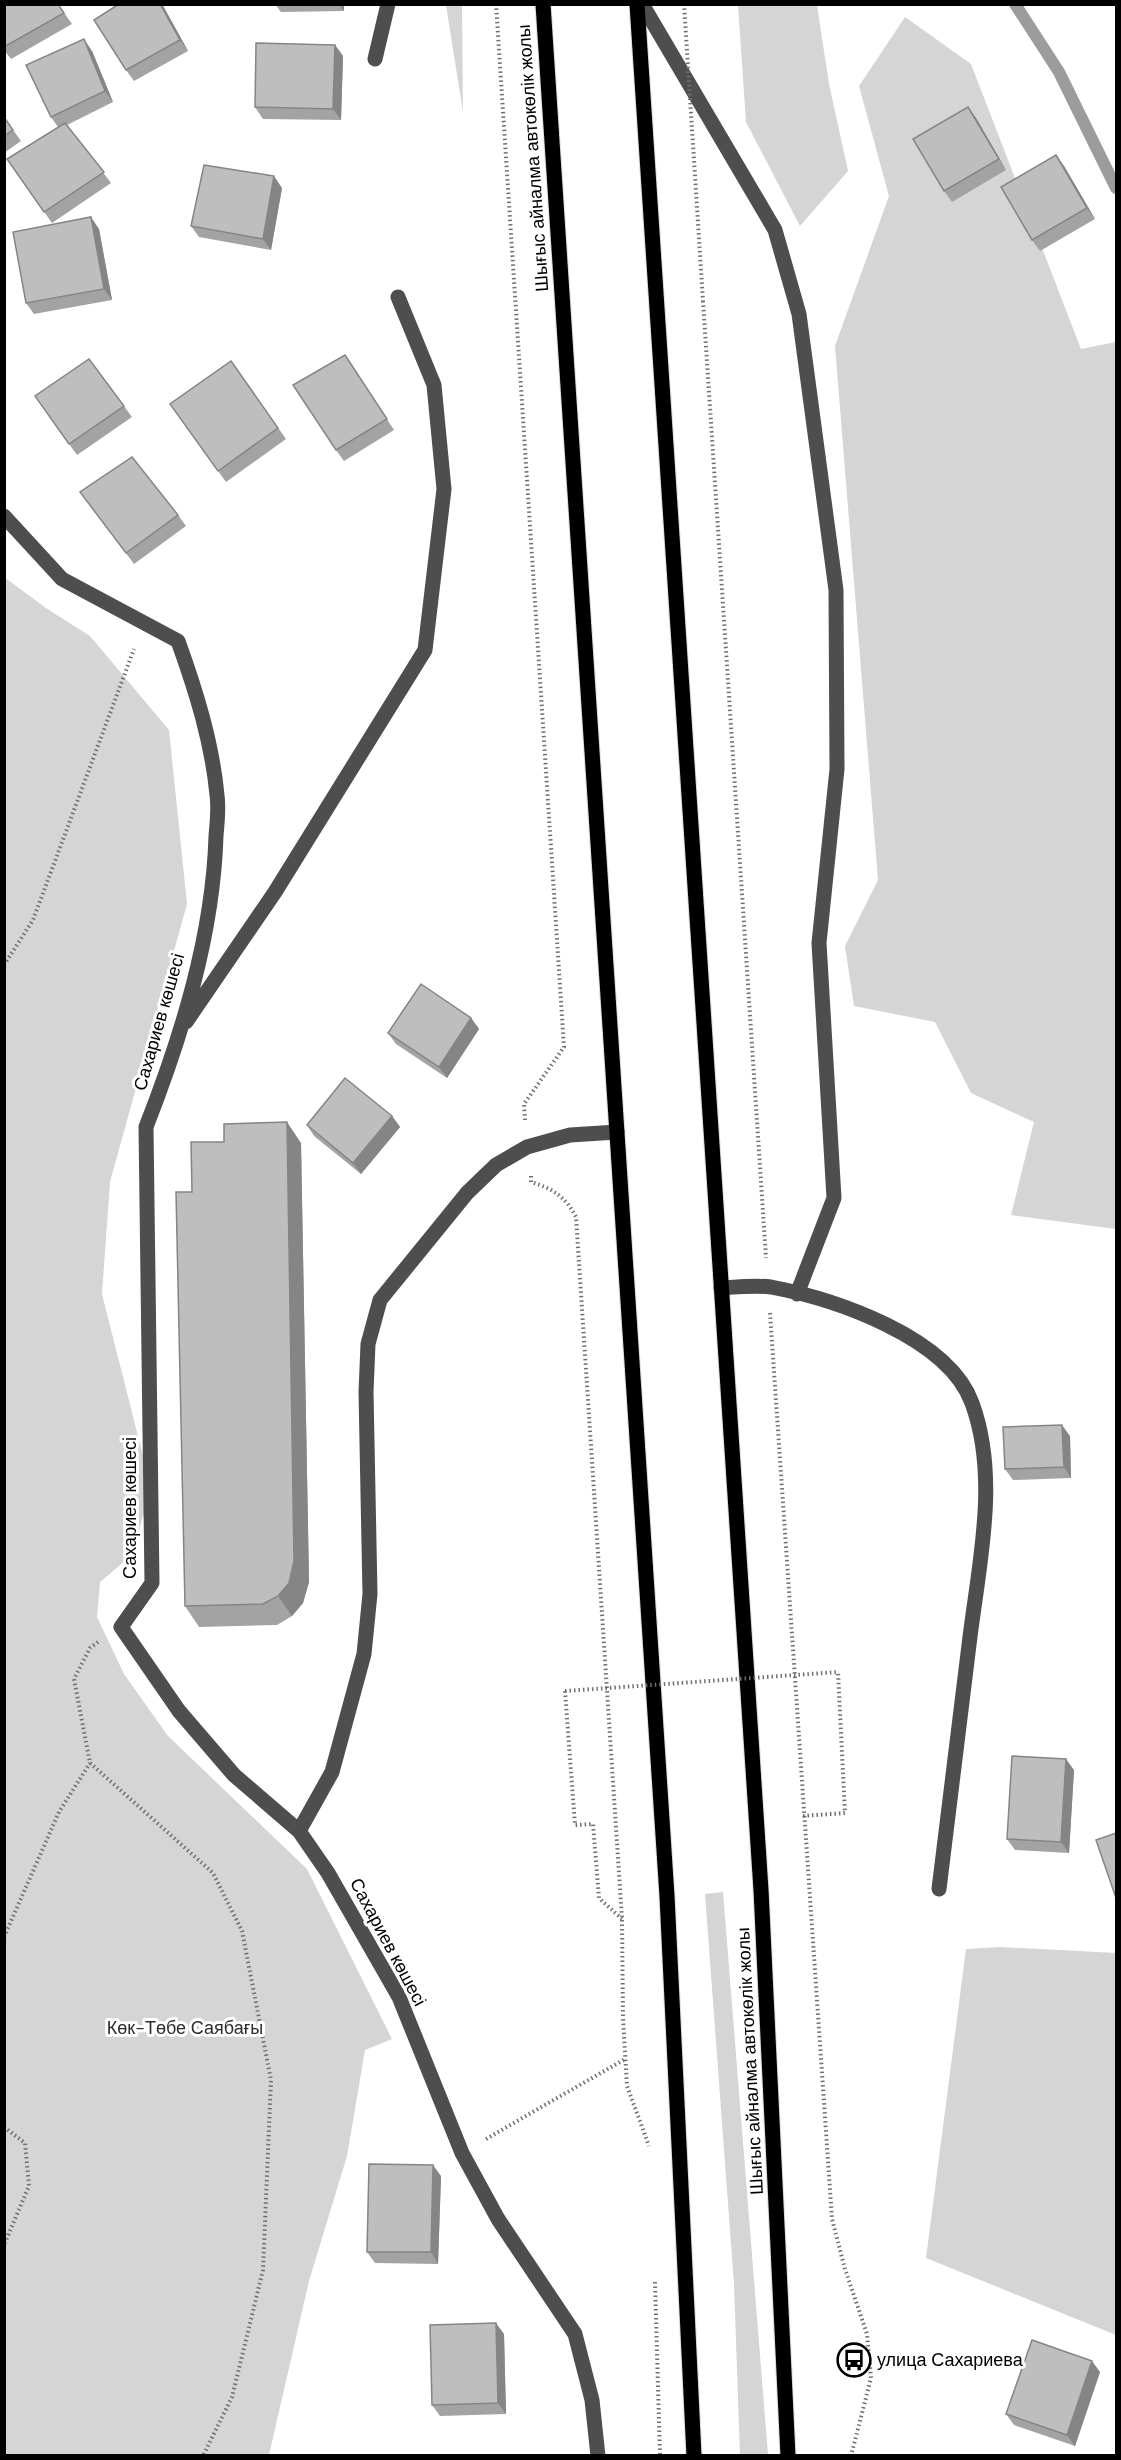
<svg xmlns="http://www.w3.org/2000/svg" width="1121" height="2460" viewBox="0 0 1121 2460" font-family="'DM Sans',sans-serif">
  <rect width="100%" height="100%" fill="#fff"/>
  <path fill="#d5d5d5" d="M446,5H462L463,112Z
    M738,5H817L829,84L848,171L800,226L746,122Z
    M905,17L971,64L1081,349L1116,342V1229L1011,1215L1034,1122L971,1093L935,1022L854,1006L845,946L878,880L835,346L889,196L859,86Z
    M4,577L46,608L90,636L169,730L187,904L110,1182L102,1294L145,1464V1509L132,1555L100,1582L97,1617L124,1674L168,1736L307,1869L392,2039L365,2050L347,2156L309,2281L269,2455H5Z
    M723,1892L768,2455H740L734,2284L705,1894Z
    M1000,1947L1116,1953V2335L926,2258L966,1949Z"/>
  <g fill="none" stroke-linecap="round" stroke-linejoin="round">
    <path stroke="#9c9c9c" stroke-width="12" d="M1015,4L1059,72L1116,188"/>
    <g stroke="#dbdbdb" stroke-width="17">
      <path id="major" d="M543,4L667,1896L694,2456
        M637,4L761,1890L788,2456"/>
    </g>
    <path stroke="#707070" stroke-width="4" stroke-dasharray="1.5 3" stroke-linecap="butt" d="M496,4L564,1047L524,1104L525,1120
      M703,301L766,1258
      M4,965L33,920L134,649
      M531,1176V1182C553,1189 565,1196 576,1217L622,1919L623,2018L627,2086L649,2146
      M770,1313L832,2219L845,2269L867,2334L871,2378L851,2456
      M98,1642L90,1648L74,1679L90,1763L213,1873L242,1931L271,2080L263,2270L232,2397L203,2456
      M565,1691L575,1825L593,1824L599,1898L622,1919
      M803,1816L845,1813L838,1672
      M4,1937L59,1812L90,1763
      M4,2127L25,2143L29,2186L4,2245
      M486,2139L625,2059
      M655,2282L660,2456"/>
    <path stroke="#4e4e4e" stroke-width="15" d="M642,4L775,230L799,314L836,590L837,769L819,943L834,1198L797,1294
      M375,59L388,4
      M4,516L62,579L178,641C196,691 212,742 217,795C219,809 217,823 216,836C213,935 182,1035 146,1127L152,1583L121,1627L179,1711L234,1775L299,1831L328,1873L399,1997L462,2153L498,2219L575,2334L592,2400L598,2456
      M186,1022L275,892L425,650L444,489L434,385L398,297
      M721,1288C737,1287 755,1285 771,1287C835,1299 948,1337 972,1403C1000,1479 978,1567 969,1645C959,1726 949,1808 939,1889
      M299,1831L332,1772L364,1654L370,1594L366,1392L368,1344L380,1300L467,1193L496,1165L527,1147L570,1135L617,1132"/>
    <use href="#major" stroke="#000" stroke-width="15"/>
    <path stroke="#707070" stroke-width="4" stroke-dasharray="1.5 3" stroke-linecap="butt" d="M684,4L703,301
      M565,1691L838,1672"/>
  </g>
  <path fill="#a3a3a3" d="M4,4H58L72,24L11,59L4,50Z
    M119,4H162L188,51L134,81L126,70Z
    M275,4H344V11L281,12Z
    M335,45L343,56L341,120L263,119L255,107Z
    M92,51L113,102L67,125L111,183L52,223L7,159L58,127L51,117Z
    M968,107L976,118L1006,170L952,202L944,191Z
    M4,117L21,141L4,153Z
    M1064,166L1095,219L1040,251L1032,240Z
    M282,188L271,250L199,237L191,226Z
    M99,229L112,300L34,314L26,303Z
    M345,355L394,430L344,461L336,450Z
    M89,359L132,417L77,455L35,396Z
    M231,361L286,439L226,482L170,404Z
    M80,492L178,515L186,526L134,564Z
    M471,1018L479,1029L447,1078L396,1044L388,1033Z
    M392,1116L400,1127L361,1174L314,1136L307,1125Z
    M224,1142L301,1143L309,1582L303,1603L292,1616L277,1625L199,1627L185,1606L192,1192Z
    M1070,1436L1071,1478L1013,1480L1005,1469Z
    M1074,1770L1069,1853L1015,1850L1007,1839Z
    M441,2176L438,2264L375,2263L367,2252Z
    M504,2334L506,2414L440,2416L432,2405Z
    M1100,2372L1075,2446L1014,2425L1006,2414Z"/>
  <path fill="#858585" d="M160,4H162L188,51L180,40Z
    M339,4H344V11Z
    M84,39L92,51L113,102L105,91Z
    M335,45L343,56L341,120L333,109Z
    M968,107L976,118L1006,170L999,159Z
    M1056,155L1064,166L1095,219L1087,208Z
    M274,176L282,188L271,250L263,239Z
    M91,217L99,229L112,300L104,289Z
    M471,1018L479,1029L447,1078L439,1067Z
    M392,1116L400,1127L361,1174L353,1163Z
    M287,1122L301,1143L309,1582L303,1603L292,1616L278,1596Z
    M1062,1425L1070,1436L1071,1478L1064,1467Z
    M1066,1759L1074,1770L1069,1853L1061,1842Z
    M433,2165L441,2176L438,2264L431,2252Z
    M496,2323L504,2334L506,2414L498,2403Z
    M1092,2361L1100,2372L1075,2446L1067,2435Z"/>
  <path fill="#bebebe" stroke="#858585" stroke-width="1.5" d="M4,4H58L64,13L4,47Z
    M119,4H160L180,40L126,70L94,20Z
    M84,39L105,91L51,117L26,65Z
    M256,43L335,45L333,109L255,107Z
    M968,107L999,159L944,191L913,139Z
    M4,117L13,130L4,136Z
    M65,123L104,172L44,212L7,159Z
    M1056,155L1087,208L1032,240L1001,187Z
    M204,165L274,176L263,239L191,226Z
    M91,217L104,289L26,303L13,232Z
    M345,355L387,419L336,450L293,385Z
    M89,359L124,406L69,444L35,396Z
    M231,361L278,428L218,471L170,404Z
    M132,457L178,515L126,553L80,492Z
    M421,984L471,1018L439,1067L388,1033Z
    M345,1078L392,1116L353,1163L307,1125Z
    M287,1122L294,1561L289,1583L278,1596L263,1604L185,1606L176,1192H192L191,1142H224V1124Z
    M1062,1425L1064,1467L1005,1469L1003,1427Z
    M1012,1756L1066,1759L1061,1842L1007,1839Z
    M1116,1833V1898L1096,1840Z
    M369,2164L433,2165L431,2252H367Z
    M496,2323L498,2403L432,2405L430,2325Z
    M1032,2340L1092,2361L1067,2435L1006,2414Z"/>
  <defs>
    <g id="bus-ring" transform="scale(1.725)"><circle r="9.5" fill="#fff" stroke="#000" stroke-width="1.5"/><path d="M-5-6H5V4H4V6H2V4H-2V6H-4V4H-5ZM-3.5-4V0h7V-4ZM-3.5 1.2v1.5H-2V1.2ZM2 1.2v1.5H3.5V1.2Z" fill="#000"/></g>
  </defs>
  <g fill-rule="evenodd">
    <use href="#bus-ring" x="854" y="2360"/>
  </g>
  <g text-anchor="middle" stroke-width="6" stroke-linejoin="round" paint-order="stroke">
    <g font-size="18" fill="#000" stroke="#fff">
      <text transform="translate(533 158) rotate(-94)" y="6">Шығыс айналма автокөлік жолы</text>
      <text transform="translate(159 1022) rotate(-74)" y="6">Сахариев көшесі</text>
      <text transform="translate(130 1508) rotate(-90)" y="6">Сахариев көшесі</text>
      <text transform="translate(388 1942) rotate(62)" y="6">Сахариев көшесі</text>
      <text transform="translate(750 2061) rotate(-93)" y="6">Шығыс айналма автокөлік жолы</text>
    </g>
    <g font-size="18" fill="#2c2c2c" stroke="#fff">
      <text x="185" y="2034">Көк-Төбе Саябағы</text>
    </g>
    <g font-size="18" fill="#000" stroke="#fff" text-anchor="start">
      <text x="877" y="2366">улица Сахариева</text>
    </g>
  </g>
  <rect width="1121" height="2460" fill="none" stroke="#000000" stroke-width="12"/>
</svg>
